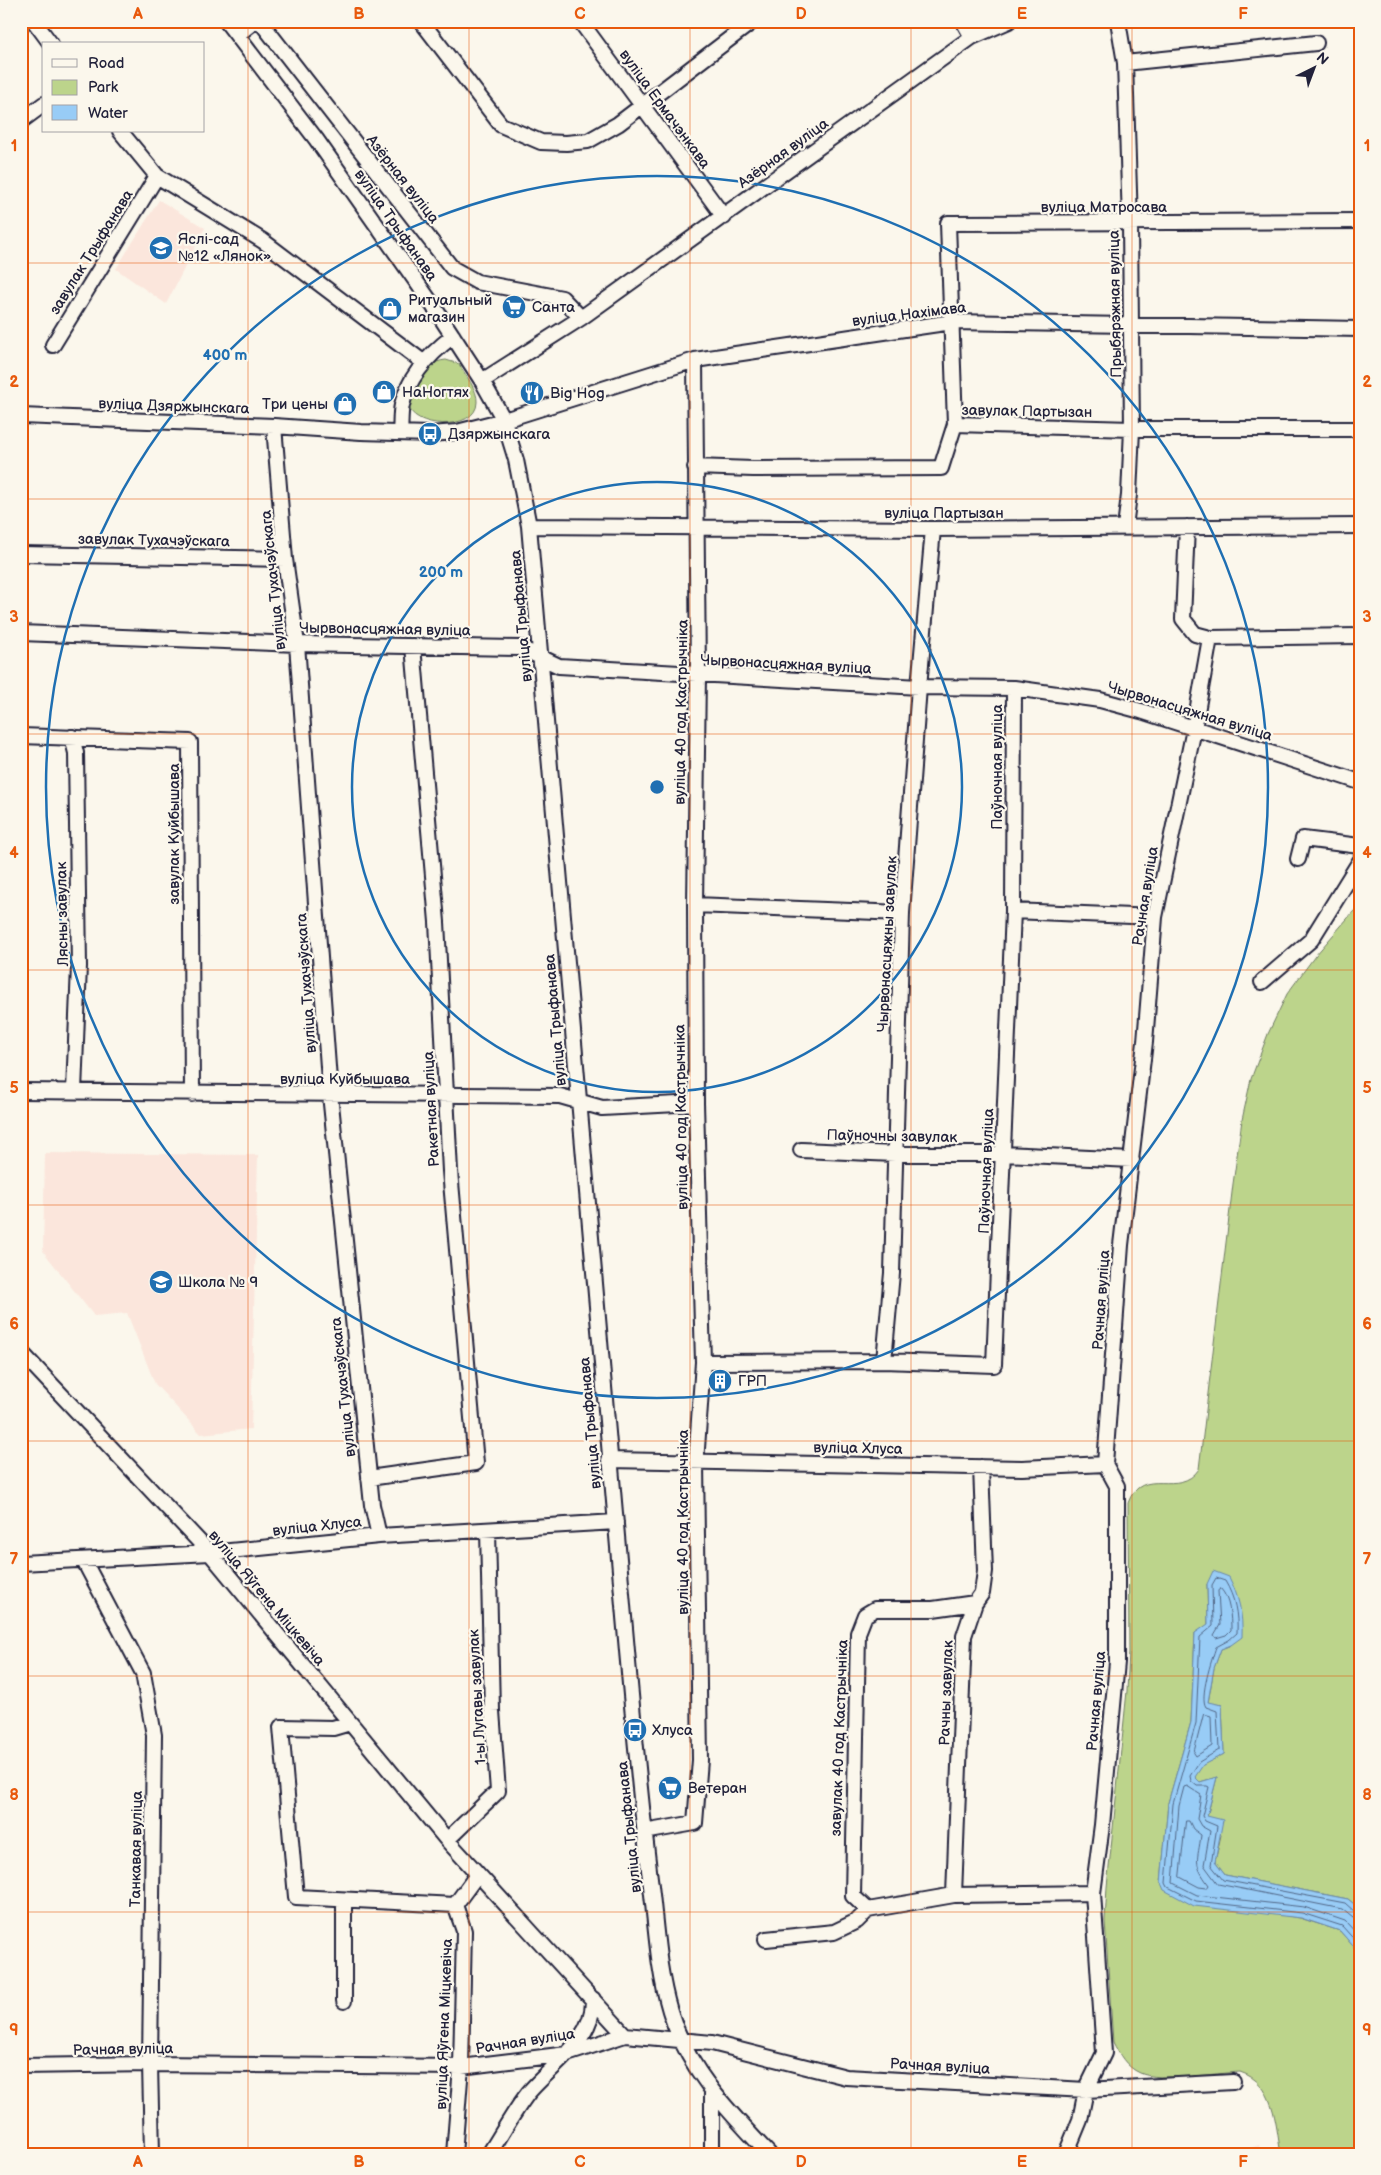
<svg xmlns="http://www.w3.org/2000/svg" width="1381" height="2175" viewBox="0 0 1381 2175" font-family="'Balsamiq Sans',sans-serif">
  <rect width="100%" height="100%" fill="#fbf7ec"/>
  <filter id="ink" filterUnits="userSpaceOnUse"><feTurbulence type="fractalNoise" baseFrequency=".02" numOctaves="2"/><feDisplacementMap in="SourceGraphic" scale="10" xChannelSelector="R" yChannelSelector="G"/><feConvolveMatrix kernelMatrix="1 2 1 2 8 2 1 2 1" color-interpolation-filters="sRGB"/></filter>
  <g filter="url(#ink)">
    <path fill="#fbe6dc" d="M159,200L205,228L166,304L116,269Z
      M45,1153L258,1155L251,1429L201,1434L155,1384L127,1313L94,1316L43,1251Z
      M1259,2145L1261,2154H1230Z"/>
    <path fill="#bcd48b" stroke="#6f7b63" d="M446,360L459,364C465,375 478,390 477,402C477,432 409,429 408,403C408,394 415,386 420,379C427,368 433,361 446,360Z
      M1360,904V1909L1348,1899L1225,1875L1215,1862L1221,1835L1207,1817L1217,1777L1200,1782L1194,1777L1202,1765L1224,1754L1222,1705L1208,1703L1214,1668L1221,1649L1231,1645L1207,1584L1208,1625L1195,1633L1191,1722L1168,1803L1161,1883L1262,1912L1300,1918L1340,1931L1360,1954V2154H1281C1275,2122 1275,2083 1240,2072C1217,2073 1159,2082 1140,2073C1126,2067 1119,2054 1113,2042L1105,1921L1107,1887L1127,1691L1129,1652L1128,1503C1142,1464 1179,1499 1199,1469L1233,1184L1242,1120L1251,1079L1268,1034L1287,994L1315,956Z"/>
    <path fill="#98ccf6" stroke="#6988ab" d="M1213,1571L1229,1577C1239,1597 1243,1614 1242,1637L1231,1645L1221,1649L1214,1668L1208,1702L1222,1705L1224,1754L1203,1765L1195,1777L1200,1782L1217,1777L1207,1816L1223,1820L1215,1862L1225,1875L1348,1899L1360,1909V1954L1340,1931L1301,1918L1194,1906L1164,1890L1161,1883L1168,1803L1191,1722L1195,1633L1208,1624L1207,1584Z"/>
    <g fill="none" stroke-linecap="round" stroke-linejoin="round">
      <path stroke="#516686" stroke-width="1" d="M1221,1589C1230,1599 1231,1617 1231,1630L1226,1635L1216,1638L1214,1635L1220,1625L1218,1591Z
        M1204,1714L1211,1716L1212,1746L1196,1756L1194,1753Z
        M1186,1821H1189L1193,1829L1201,1835C1198,1861 1192,1862 1209,1885L1207,1888L1199,1887L1180,1877Z
        M1360,1913L1355,1912L1345,1903L1223,1880L1211,1865L1217,1826L1205,1821L1202,1816L1209,1787L1207,1786H1197L1191,1781L1190,1776L1199,1762L1219,1750L1217,1711L1206,1707C1199,1697 1212,1659 1216,1647L1229,1640L1237,1633C1238,1614 1235,1598 1225,1581L1216,1578L1212,1585L1213,1626L1200,1637L1196,1723L1173,1804L1166,1883L1168,1887L1196,1901L1302,1913L1342,1926L1360,1946
        M1360,1919L1353,1918L1342,1909L1218,1884L1204,1865L1210,1831L1201,1826L1197,1819L1201,1795L1187,1786L1184,1787L1179,1806L1173,1883L1197,1895L1304,1907L1345,1921L1360,1937"/>
      <g stroke="#22223b" stroke-width="18">
        <path id="minor" d="M34,21L51,44
          M226,21L316,139L432,304L482,381L504,420L509,437L516,460L529,526C559,863 586,1200 617,1536C627,1650 636,1765 650,1878C656,1922 657,1968 670,2011C687,2069 728,2111 769,2154
          M260,21L452,268L477,282L562,298L581,318
          M421,21L501,125L541,142L566,143L588,141L618,124L753,21
          M580,21L724,217
          M963,21L972,37
          M1118,21L1125,63L1130,223L1132,429L1129,495L1125,527
          M237,35L255,21
          M1125,63L1316,43
          M21,121L44,104
          M120,131L157,176L263,241L423,362
          M53,345L157,176
          M482,381L581,318L972,37L1009,21
          M21,416L274,426L361,432L430,434L457,432L504,420L695,360L952,322L1360,329
          M955,424L1132,429H1360
          M274,426L285,559L297,644L330,1094L372,1505L379,1536
          M400,433C401,424 400,414 402,405C408,377 431,353 453,336
          M695,467L753,469L941,468L955,424L948,223L1360,221
          M529,526L933,529L1360,526
          M21,554L285,559
          M21,633L297,644L521,648L559,666L919,687L1014,688L1100,700L1141,711L1360,782
          M1210,638L1360,636
          M21,736L190,742L192,1094
          M72,737L76,753L79,966L74,1091
          M1298,859L1303,839L1360,846
          M695,905L902,913
          M1013,911L1155,917
          M1262,982L1311,940L1360,861
          M21,1091L560,1096L602,1108L696,1103
          M801,1150L895,1154H1004L1132,1160
          M21,1352L210,1553L447,1840L625,2035
          M884,1361L892,1273L902,913L919,687L933,529
          M703,1362L884,1361L994,1365L1013,911L1014,688
          M609,1460L1022,1468L1105,1464
          M369,1478L476,1463L450,1171L437,922L413,646
          M84,1561L143,1673L154,1735L150,2064L152,2154
          M21,1563L210,1553L379,1536L616,1522
          M975,1603L933,1609H875L865,1615L858,1633L853,1896L868,1910L954,1895L1093,1893
          M350,1723L333,1728L281,1727L296,1897L455,1905
          M644,1832L695,1823L700,1760L696,1463L703,1362L696,1103L695,905L698,675L695,360
          M447,1840L498,1791L492,1711L488,1530
          M954,1895L964,1636L975,1603L982,1593L985,1571L981,1467
          M344,1900V2001
          M766,1939L834,1932L857,1921L868,1910
          M21,2066L150,2064L461,2067L567,2054L625,2035L712,2043L846,2077L1086,2090L1233,2082
          M712,2092V2154
          M454,2154L461,2067L464,1931L455,1905L477,1875
          M489,2154C502,2134 514,2111 529,2092C553,2064 594,2040 593,1999
          M1066,2154L1080,2120L1086,2090L1104,2053L1093,1893L1102,1825L1117,1662V1486L1105,1464L1121,1245L1145,1042L1155,917L1194,729L1210,638L1195,634L1183,619L1187,527"/>
      </g>
      <use href="#minor" stroke="#fbf7ec" stroke-width="14"/>
    </g>
  </g>
  <path fill="none" stroke="#e8590c" stroke-width="1" stroke-opacity="0.55" d="M248,21V2154M469,21V2154M690,21V2154M911,21V2154M1132,21V2154M21,263H1360M21,499H1360M21,734H1360M21,970H1360M21,1205H1360M21,1441H1360M21,1676H1360M21,1912H1360"/>
  <g fill="none" stroke="#1f6fb2" stroke-width="2.5">
    <circle cx="657" cy="787" r="305"/>
    <circle cx="657" cy="787" r="611"/>
  </g>
  <defs>
    <g id="school-disc" transform="scale(1.25)"><circle r="9.5" fill="#1f6fb2" stroke="#fbf7ec"/><path d="M0-5L7-2L0 1L-7-2ZM-4 1L0 2.5L4 1V4Q0 6-4 4Z" fill="#fff"/></g>
    <g id="supermarket-disc" transform="scale(1.25)"><circle r="9.5" fill="#1f6fb2" stroke="#fbf7ec"/><path d="M-6-5.5h2.5l.6 2H6L4.5 2H-2.5L-4.4-4H-6ZM-1.5 3.2a1.3 1.3 0 1 0 .1 0ZM3 3.2a1.3 1.3 0 1 0 .1 0Z" fill="#fff"/></g>
    <g id="shop-disc" transform="scale(1.25)"><circle r="9.5" fill="#1f6fb2" stroke="#fbf7ec"/><path d="M-5-2.5h2.3a2.7 3.5 0 0 1 5.4 0H5L5.5 6h-11ZM-1.5-2.5h3a1.5 2.3 0 0 0-3 0Z" fill="#fff"/></g>
    <g id="restaurant-disc" transform="scale(1.25)"><circle r="9.5" fill="#1f6fb2" stroke="#fbf7ec"/><path d="M-5-6h1v4h1v-4h1v4h1v-4h1v5L-1.5 .5V6h-2V.5L-5-1ZM5-6V6H3V1.5H1.5Q1.5-4 5-6Z" fill="#fff"/></g>
    <g id="bus-disc" transform="scale(1.25)"><circle r="9.5" fill="#1f6fb2" stroke="#fbf7ec"/><path d="M-5-6H5V4H4V6H2V4H-2V6H-4V4H-5ZM-3.5-4V0h7V-4ZM-3.5 1.2v1.5H-2V1.2ZM2 1.2v1.5H3.5V1.2Z" fill="#fff"/></g>
    <g id="building-disc" transform="scale(1.25)"><circle r="9.5" fill="#1f6fb2" stroke="#fbf7ec"/><path d="M-4-6H4V6H1V3H-1V6H-4ZM-2.5-4.3h1.7v1.8h-1.7ZM.8-4.3h1.7v1.8H.8ZM-2.5-1h1.7V.8h-1.7ZM.8-1h1.7V.8H.8Z" fill="#fff"/></g>
  </defs>
  <g fill-rule="evenodd">
    <use href="#school-disc" x="161" y="248"/>
    <use href="#supermarket-disc" x="514" y="307"/>
    <use href="#shop-disc" x="390" y="309"/>
    <use href="#shop-disc" x="384" y="392"/>
    <use href="#restaurant-disc" x="532" y="393"/>
    <use href="#shop-disc" x="345" y="404"/>
    <use href="#bus-disc" x="430" y="434"/>
    <use href="#school-disc" x="161" y="1282"/>
    <use href="#building-disc" x="720" y="1381"/>
    <use href="#bus-disc" x="635" y="1730"/>
    <use href="#supermarket-disc" x="670" y="1788"/>
  </g>
  <g text-anchor="middle" stroke-width="4.5" stroke-linejoin="round" paint-order="stroke">
    <g font-size="15" fill="#22223b" stroke="#fbf7ec">
      <text transform="translate(665 109) rotate(54)" y="5">вуліца Ермачэнкава</text>
      <text transform="translate(783 153) rotate(-36)" y="5">Азёрная вуліца</text>
      <text transform="translate(403 179) rotate(52)" y="5">Азёрная вуліца</text>
      <text x="1104" y="212">вуліца Матросава</text>
      <text transform="translate(396 225) rotate(55)" y="5">вуліца Трыфанава</text>
      <text transform="translate(91 252) rotate(-58)" y="5">завулак Трыфанава</text>
      <text transform="translate(1115 304) rotate(-91)" y="5">Прыбярэжная вуліца</text>
      <text transform="translate(909 314) rotate(-7)" y="5">вуліца Нахімава</text>
      <text transform="translate(174 406) rotate(2)" y="5">вуліца Дзяржынскага</text>
      <text transform="translate(1027 411) rotate(1)" y="5">завулак Партызан</text>
      <text x="944" y="518">вуліца Партызан</text>
      <text transform="translate(154 540) rotate(1)" y="5">завулак Тухачэўскага</text>
      <text transform="translate(273 580) rotate(-96)" y="5">вуліца Тухачэўскага</text>
      <text transform="translate(521 616) rotate(-95)" y="5">вуліца Трыфанава</text>
      <text transform="translate(385 629) rotate(1)" y="5">Чырвонасцяжная вуліца</text>
      <text transform="translate(786 664) rotate(3)" y="5">Чырвонасцяжная вуліца</text>
      <text transform="translate(1190 711) rotate(17)" y="5">Чырвонасцяжная вуліца</text>
      <text transform="translate(681 712) rotate(-89)" y="5">вуліца 40 год Кастрычніка</text>
      <text transform="translate(997 767) rotate(-90)" y="5">Паўночная вуліца</text>
      <text transform="translate(174 834) rotate(-90)" y="5">завулак Куйбышава</text>
      <text transform="translate(1145 896) rotate(-81)" y="5">Рачная вуліца</text>
      <text transform="translate(62 914) rotate(-91)" y="5">Лясны завулак</text>
      <text transform="translate(887 944) rotate(-87)" y="5">Чырвонасцяжны завулак</text>
      <text transform="translate(306 983) rotate(-94)" y="5">вуліца Тухачэўскага</text>
      <text transform="translate(555 1020) rotate(-95)" y="5">вуліца Трыфанава</text>
      <text x="345" y="1084">вуліца Куйбышава</text>
      <text transform="translate(431 1109) rotate(-93)" y="5">Ракетная вуліца</text>
      <text transform="translate(681 1117) rotate(-91)" y="5">вуліца 40 год Кастрычніка</text>
      <text transform="translate(892 1136) rotate(1)" y="5">Паўночны завулак</text>
      <text transform="translate(986 1171) rotate(-88)" y="5">Паўночная вуліца</text>
      <text transform="translate(1101 1300) rotate(-86)" y="5">Рачная вуліца</text>
      <text transform="translate(343 1387) rotate(-96)" y="5">вуліца Тухачэўскага</text>
      <text transform="translate(590 1423) rotate(-95)" y="5">вуліца Трыфанава</text>
      <text transform="translate(858 1448) rotate(1)" y="5">вуліца Хлуса</text>
      <text transform="translate(683 1522) rotate(-90)" y="5">вуліца 40 год Кастрычніка</text>
      <text transform="translate(317 1526) rotate(-6)" y="5">вуліца Хлуса</text>
      <text transform="translate(267 1598) rotate(50)" y="5">вуліца Яўгена Міцкевіча</text>
      <text transform="translate(946 1693) rotate(-88)" y="5">Рачны завулак</text>
      <text transform="translate(477 1697) rotate(-93)" y="5">1-ы Лугавы завулак</text>
      <text transform="translate(1096 1701) rotate(-85)" y="5">Рачная вуліца</text>
      <text transform="translate(839 1738) rotate(-88)" y="5">завулак 40 год Кастрычніка</text>
      <text transform="translate(629 1827) rotate(-96)" y="5">вуліца Трыфанава</text>
      <text transform="translate(136 1849) rotate(-89)" y="5">Танкавая вуліца</text>
      <text transform="translate(444 2024) rotate(-88)" y="5">вуліца Яўгена Міцкевіча</text>
      <text transform="translate(525 2041) rotate(-9)" y="5">Рачная вуліца</text>
      <text transform="translate(123 2049) rotate(-1)" y="5">Рачная вуліца</text>
      <text transform="translate(940 2066) rotate(3)" y="5">Рачная вуліца</text>
    </g>
    <g font-size="15" fill="#22223b" stroke="#fbf7ec" text-anchor="start">
      <text x="178" y="244">Яслі-сад<tspan x="178" dy="17">№12 «Лянок»</tspan></text>
      <text x="408" y="305">Ритуальный<tspan x="408" dy="17">магазин</tspan></text>
      <text x="532" y="312">Санта</text>
      <text x="402" y="397">НаНогтях</text>
      <text x="550" y="398">Big Hog</text>
      <text x="328" y="409" text-anchor="end">Три цены</text>
      <text x="448" y="439">Дзяржынскага</text>
      <text x="178" y="1287">Школа № 9</text>
      <text x="738" y="1386">ГРП</text>
      <text x="652" y="1735">Хлуса</text>
      <text x="688" y="1793">Ветеран</text>
    </g>
  </g>
  <circle cx="657" cy="787" r="8" fill="#1f6fb2" stroke="#fbf7ec" stroke-width="2.5"/>
  <g font-size="15" text-anchor="middle" font-weight="bold" fill="#1f6fb2" stroke="#fbf7ec" stroke-width="4.5" stroke-linejoin="round" paint-order="stroke">
    <text x="225" y="360">400 m</text>
    <text x="441" y="577">200 m</text>
  </g>
  <rect width="1381" height="2175" fill="none" stroke="#fbf7ec" stroke-width="55"/>
  <rect x="42" y="42" width="162" height="90" fill="#fbf7ec" stroke="#a4a2a5"/>
  <rect x="52" y="59" width="25" height="8" fill="#fbf7ec" stroke="#a4a2a5"/>
  <text x="88" y="68" font-size="15" fill="#22223b">Road</text>
  <rect x="52" y="80" width="25" height="15" fill="#bcd48b" stroke="#a4a2a5"/>
  <text x="88" y="92" font-size="15" fill="#22223b">Park</text>
  <rect x="52" y="105" width="25" height="15" fill="#98ccf6" stroke="#a4a2a5"/>
  <text x="88" y="118" font-size="15" fill="#22223b">Water</text>
  <g transform="translate(1314 68) rotate(42)" stroke="#fbf7ec" stroke-width="4" paint-order="stroke">
  <path d="M0-4L9 19L0 12L-9 19Z" fill="#22223b"/>
  <text y="-8" font-size="14" font-weight="bold" text-anchor="middle" fill="#22223b">N</text>
  </g>
  <rect x="28" y="28" width="1326" height="2120" fill="none" stroke="#e8590c" stroke-width="2"/>
  <g font-size="16" text-anchor="middle" font-weight="bold" fill="#e8590c">
    <text x="138" y="19">A</text>
    <text x="359" y="19">B</text>
    <text x="580" y="19">C</text>
    <text x="801" y="19">D</text>
    <text x="1022" y="19">E</text>
    <text x="1243" y="19">F</text>
    <text x="14" y="151">1</text>
    <text x="1367" y="151">1</text>
    <text x="14" y="387">2</text>
    <text x="1367" y="387">2</text>
    <text x="14" y="622">3</text>
    <text x="1367" y="622">3</text>
    <text x="14" y="858">4</text>
    <text x="1367" y="858">4</text>
    <text x="14" y="1093">5</text>
    <text x="1367" y="1093">5</text>
    <text x="14" y="1329">6</text>
    <text x="1367" y="1329">6</text>
    <text x="14" y="1564">7</text>
    <text x="1367" y="1564">7</text>
    <text x="14" y="1800">8</text>
    <text x="1367" y="1800">8</text>
    <text x="14" y="2035">9</text>
    <text x="1367" y="2035">9</text>
    <text x="138" y="2167">A</text>
    <text x="359" y="2167">B</text>
    <text x="580" y="2167">C</text>
    <text x="801" y="2167">D</text>
    <text x="1022" y="2167">E</text>
    <text x="1243" y="2167">F</text>
  </g>
</svg>
